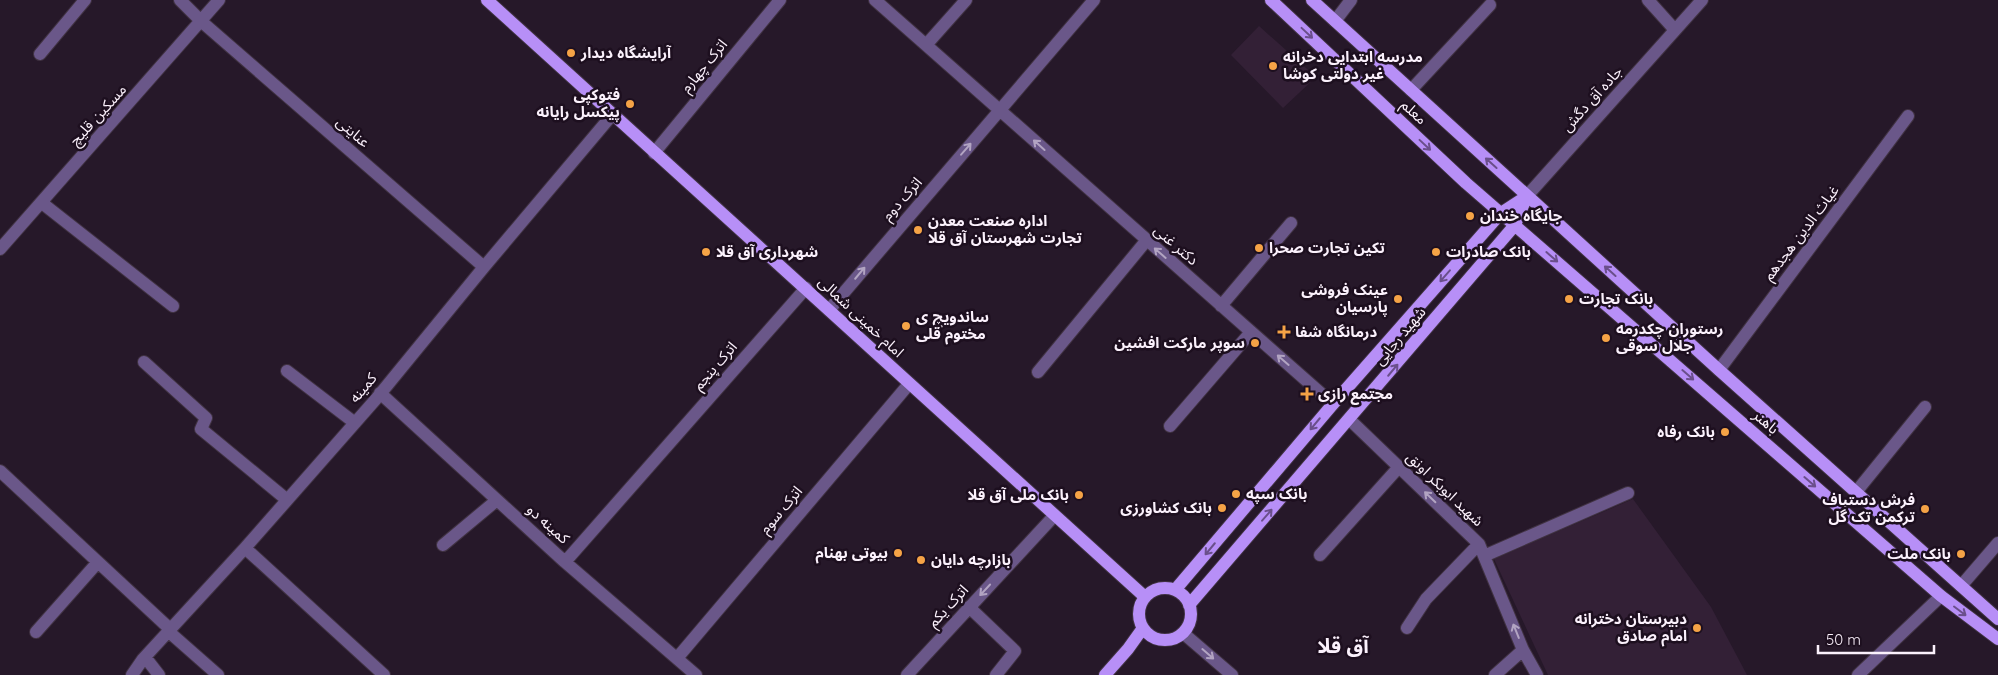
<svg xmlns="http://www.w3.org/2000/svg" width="1998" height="675" viewBox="0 0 1998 675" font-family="Quicksand,'Noto Sans Arabic',sans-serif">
  <rect width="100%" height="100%" fill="#261829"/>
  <path fill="#332036" d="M1259,26L1316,77L1283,108L1231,55Z
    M1633,499L1711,607L1747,675H1548L1494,559Z"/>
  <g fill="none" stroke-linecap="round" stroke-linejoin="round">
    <g stroke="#403242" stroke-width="14">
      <path id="minor" d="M180,0L202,22L484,267
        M875,0L1333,404
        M1648,0L1675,30
        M1335,21L1351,0
        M926,45L966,0
        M40,54L85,0
        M1411,90L1490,5
        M654,153L780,0
        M1527,196L1702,0
        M42,203L173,306
        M0,249L219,0
        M1221,306L1291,223
        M829,310L1094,0
        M144,362L206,418L201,429L286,499
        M1719,370L1908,116
        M287,371L355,423
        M1038,372L1146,241
        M380,393L565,562L696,675
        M1350,420L1479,544L1523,650L1537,675
        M1170,426L1251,332
        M0,471L170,629
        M1856,492L1925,407
        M443,545L497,500
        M245,548L384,675
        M1320,555L1399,467
        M1484,556L1628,493
        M565,562L806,288
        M1961,586L1998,543
        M969,607L1015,651L996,675
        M1407,628L1426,599L1479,544
        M168,631L218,675
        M36,632L98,562
        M1183,633L1232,675
        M145,657L159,675
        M678,657L909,384
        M132,675L143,659L245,548L376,399L484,267L612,115
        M907,675L1054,516
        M1495,675L1523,650
        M1858,675L1941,596"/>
    </g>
    <g stroke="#403242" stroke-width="14">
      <path id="major" d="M487,0L1145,597
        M1271,0L1466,183L1941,596L1998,639
        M1312,0L1719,370L1998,619
        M1139 614a26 26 0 1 1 52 0a26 26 0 1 1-52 0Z
        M1175,590L1333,404L1501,213L1527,196
        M1189,605L1515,225L1527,196
        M1105,675L1128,649L1143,628"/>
    </g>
    <use href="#minor" stroke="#6a5789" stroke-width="12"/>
    <use href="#major" stroke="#b78ff7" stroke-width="12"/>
  </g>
  <defs><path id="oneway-shaft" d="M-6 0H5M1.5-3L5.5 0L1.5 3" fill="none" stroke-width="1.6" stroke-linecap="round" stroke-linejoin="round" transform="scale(1.25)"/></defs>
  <g stroke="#6a4f8b">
    <use href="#oneway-shaft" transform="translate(1307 33) rotate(43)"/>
    <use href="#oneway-shaft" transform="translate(1425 145) rotate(43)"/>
    <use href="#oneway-shaft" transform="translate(1491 163) rotate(-138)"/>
    <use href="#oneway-shaft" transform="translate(1552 257) rotate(41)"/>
    <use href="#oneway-shaft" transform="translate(1610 271) rotate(-138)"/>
    <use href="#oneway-shaft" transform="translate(1445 276) rotate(131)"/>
    <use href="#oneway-shaft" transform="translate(1393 370) rotate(-50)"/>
    <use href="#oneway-shaft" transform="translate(1688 375) rotate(41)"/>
    <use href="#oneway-shaft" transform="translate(1315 424) rotate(130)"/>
    <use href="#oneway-shaft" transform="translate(1810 482) rotate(41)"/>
    <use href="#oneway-shaft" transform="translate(1267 515) rotate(-49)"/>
    <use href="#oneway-shaft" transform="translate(1210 549) rotate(130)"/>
    <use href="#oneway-shaft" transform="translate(1960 611) rotate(37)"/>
  </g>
  <g stroke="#b2a4c2">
    <use href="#oneway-shaft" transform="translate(1039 145) rotate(-138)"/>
    <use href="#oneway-shaft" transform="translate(966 149) rotate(-49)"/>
    <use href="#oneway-shaft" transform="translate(1160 253) rotate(-139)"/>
    <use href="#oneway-shaft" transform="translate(860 273) rotate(-50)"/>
    <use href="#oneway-shaft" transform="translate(1283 360) rotate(-139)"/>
    <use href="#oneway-shaft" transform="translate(1430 497) rotate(-136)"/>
    <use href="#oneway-shaft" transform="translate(985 590) rotate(133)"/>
    <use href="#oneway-shaft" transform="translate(1516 631) rotate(-112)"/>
    <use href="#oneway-shaft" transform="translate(1208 654) rotate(41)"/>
  </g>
  <g fill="#f5a346" stroke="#1d0f1f" stroke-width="2">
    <circle cx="571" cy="53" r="5"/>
    <circle cx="1273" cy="66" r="5"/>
    <circle cx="630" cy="104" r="5"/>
    <circle cx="1470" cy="216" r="5"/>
    <circle cx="918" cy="230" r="5"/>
    <circle cx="1259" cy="248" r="5"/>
    <circle cx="706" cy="252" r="5"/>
    <circle cx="1436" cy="252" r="5"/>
    <circle cx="1398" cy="299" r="5"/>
    <circle cx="1569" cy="299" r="5"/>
    <circle cx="906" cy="326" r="5"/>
    <path d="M1281.5 324.5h5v5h5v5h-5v5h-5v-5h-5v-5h5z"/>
    <circle cx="1606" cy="338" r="5"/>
    <circle cx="1255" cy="343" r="5"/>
    <path d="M1304.5 386.5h5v5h5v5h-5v5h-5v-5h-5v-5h5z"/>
    <circle cx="1725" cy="432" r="5"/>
    <circle cx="1236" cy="494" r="5"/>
    <circle cx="1079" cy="495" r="5"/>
    <circle cx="1222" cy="508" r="5"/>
    <circle cx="1925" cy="509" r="5"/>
    <circle cx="898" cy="553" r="5"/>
    <circle cx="1961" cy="554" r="5"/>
    <circle cx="921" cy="560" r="5"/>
    <circle cx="1697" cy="628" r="5"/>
  </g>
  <g text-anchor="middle" stroke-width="5" stroke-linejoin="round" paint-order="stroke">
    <g font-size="15" font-weight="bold" fill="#fbf1fc" stroke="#1d0f1f" text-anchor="start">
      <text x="581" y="58">آرایشگاه دیدار</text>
      <text x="1283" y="62">مدرسه ابتدایی دخرانه<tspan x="1283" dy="17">غیر دولتی کوشا</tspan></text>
      <text x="620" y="100" text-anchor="end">فتوکپی<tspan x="620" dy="17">پیکسل رایانه</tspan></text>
      <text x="1480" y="221">جایگاه خندان</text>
      <text x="928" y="226">اداره صنعت معدن<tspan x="928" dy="17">تجارت شهرستان آق قلا</tspan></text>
      <text x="1269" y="253">تکین تجارت صحرا</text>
      <text x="716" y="257">شهرداری آق قلا</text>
      <text x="1446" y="257">بانک صادرات</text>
      <text x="1388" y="295" text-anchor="end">عینک فروشی<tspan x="1388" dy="17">پارسیان</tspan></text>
      <text x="1579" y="304">بانک تجارت</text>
      <text x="916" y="322">ساندویچ ی<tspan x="916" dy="17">مختوم قلی</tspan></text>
      <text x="1616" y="334">رستوران چکدرمه<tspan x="1616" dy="17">جلال سوقی</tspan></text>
      <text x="1295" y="337">درمانگاه شفا</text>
      <text x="1245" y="348" text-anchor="end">سوپر مارکت افشین</text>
      <text x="1318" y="399">مجتمع رازی</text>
      <text x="1715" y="437" text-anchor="end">بانک رفاه</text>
      <text x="1246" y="499">بانک سپه</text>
      <text x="1069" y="500" text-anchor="end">بانک ملی آق قلا</text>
      <text x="1915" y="505" text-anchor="end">فرش دستباف<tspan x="1915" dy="17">ترکمن تک گل</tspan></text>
      <text x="1212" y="513" text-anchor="end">بانک کشاورزی</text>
      <text x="888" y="558" text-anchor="end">بیوتی بهنام</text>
      <text x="1951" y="559" text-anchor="end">بانک ملت</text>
      <text x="931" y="565">بازارچه دایان</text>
      <text x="1687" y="624" text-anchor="end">دبیرستان دخترانه<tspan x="1687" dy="17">امام صادق</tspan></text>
    </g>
    <g font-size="15" fill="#fbf1fc" stroke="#1d0f1f">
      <text transform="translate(704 66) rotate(-51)" y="5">اترک چهارم</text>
      <text transform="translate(1592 99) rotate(-48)" y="5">جاده آق دگش</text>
      <text transform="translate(1414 112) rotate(43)" y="5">معلم</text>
      <text transform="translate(98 115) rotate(-48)" y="5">مسکین قلیچ</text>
      <text transform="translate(353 132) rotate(41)" y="5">عنایتی</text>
      <text transform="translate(902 199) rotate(-49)" y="5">اترک دوم</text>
      <text transform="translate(1801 233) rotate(-53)" y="5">غیاث الدین هجدهم</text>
      <text transform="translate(1176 245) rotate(41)" y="5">دکتر غنی</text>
      <text transform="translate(861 317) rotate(43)" y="5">امام خمینی شمالی</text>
      <text transform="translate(1400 336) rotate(-50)" y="5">شهید رجایی</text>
      <text transform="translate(715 366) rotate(-49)" y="5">اترک پنجم</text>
      <text transform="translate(363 388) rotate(-50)" y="5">کمینه</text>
      <text transform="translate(1766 422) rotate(41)" y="5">باهنر</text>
      <text transform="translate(1445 489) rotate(44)" y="5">شهید ابوبکر اونق</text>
      <text transform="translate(781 510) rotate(-50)" y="5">اترک سوم</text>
      <text transform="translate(548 524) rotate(42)" y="5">کمینه دو</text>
      <text transform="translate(948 606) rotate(-47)" y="5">اترک یکم</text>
    </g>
    <g font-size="20" font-weight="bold" fill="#fbf1fc" stroke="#1d0f1f">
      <text x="1343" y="653">آق قلا</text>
    </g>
  </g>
  <path d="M1818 645v8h116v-8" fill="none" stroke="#fbf1fc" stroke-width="2.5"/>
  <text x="1826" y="645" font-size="15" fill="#fbf1fc" stroke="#1d0f1f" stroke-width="4" paint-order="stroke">50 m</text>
</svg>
